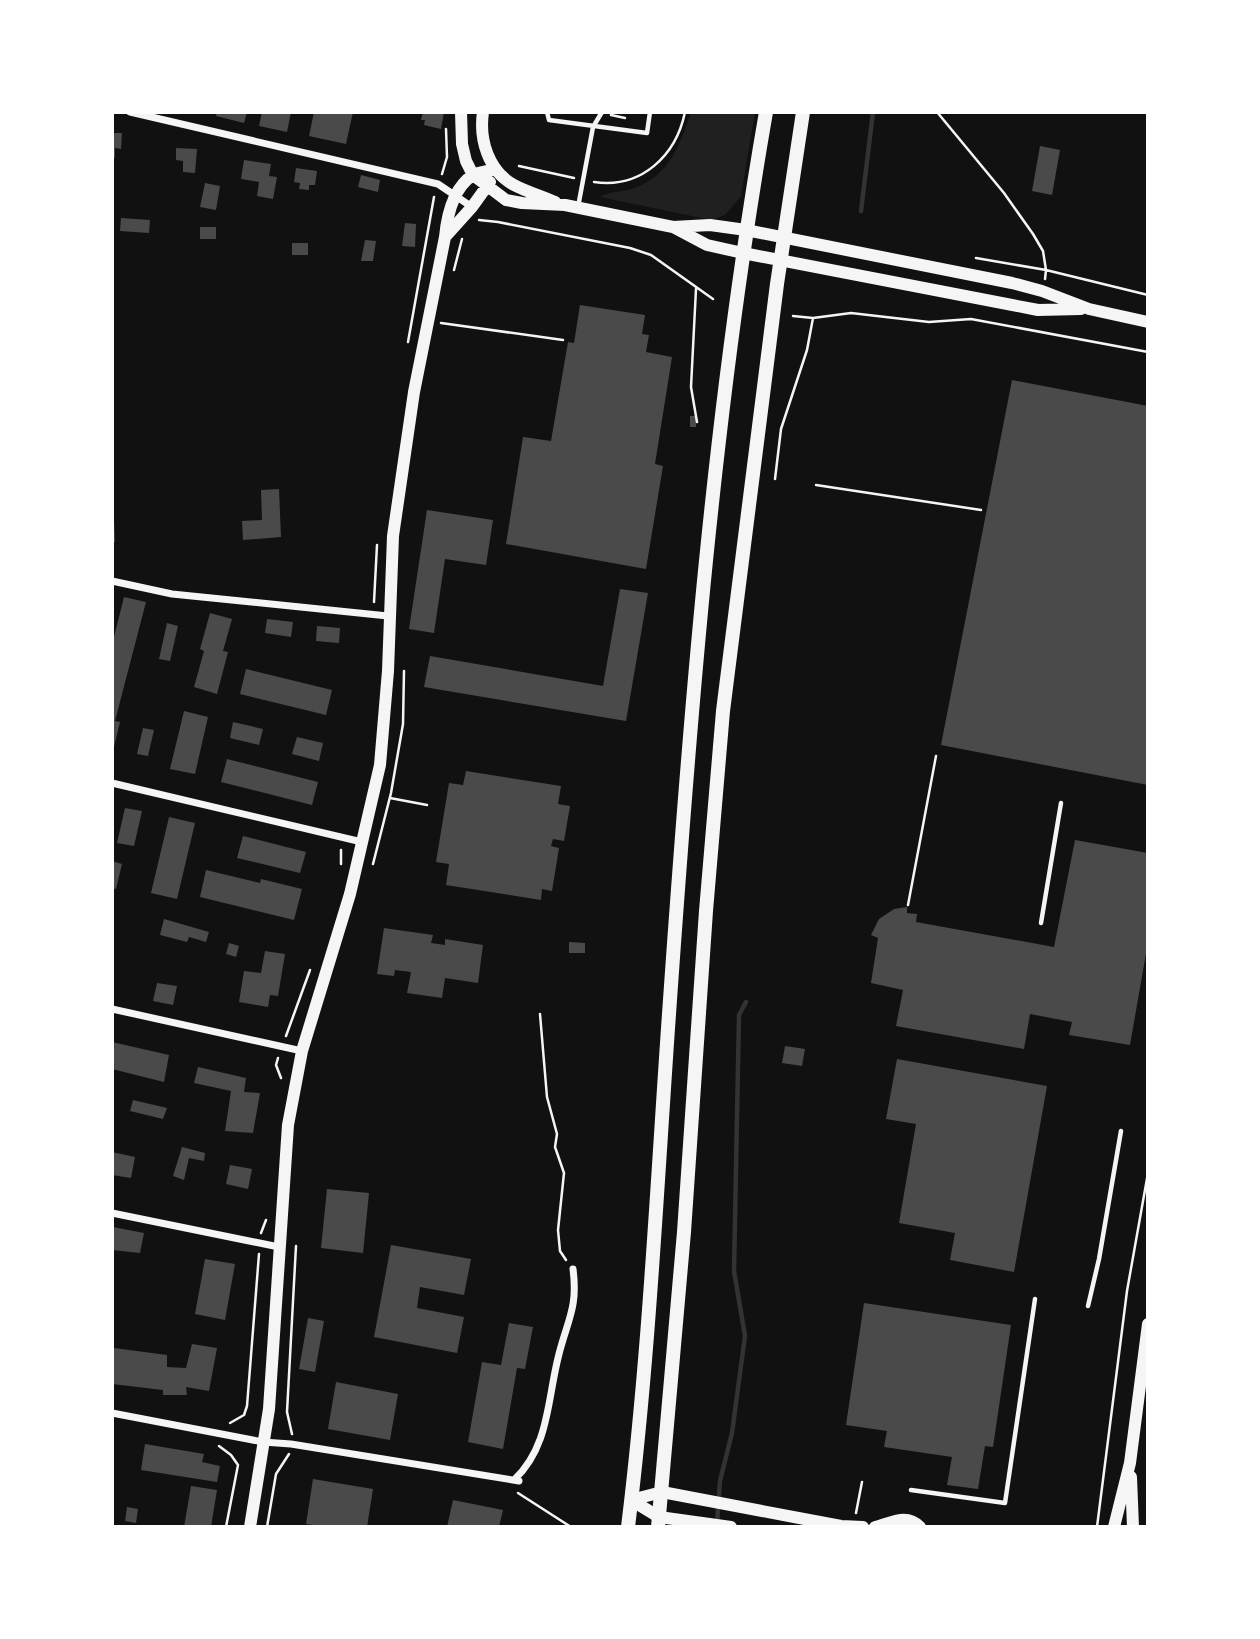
<svg xmlns="http://www.w3.org/2000/svg" width="1260" height="1639" viewBox="0 0 1260 1639" font-family="'Nunito Sans',sans-serif">
  <rect width="100%" height="100%" fill="#111"/>
  <path fill="#202020" d="M691,112H755L741,196L725,215L711,220L600,197C610,191 622,192 632,189C669,177 680,145 691,112Z"/>
  <g fill="none" stroke-linecap="round" stroke-linejoin="round">
    <path stroke="#333" stroke-width="4.5" d="M861,211L873,112
      M717,1524L720,1481L732,1433L745,1336L734,1271L739,1015L746,1002"/>
  </g>
  <path fill="#4a4a4a" d="M217,112H247L244,123L216,116Z
    M262,112H291L287,132L259,126Z
    M314,112H353L346,144L309,136Z
    M423,112H444L441,129L424,125L425,120H421Z
    M112,133H122L121,149L115,148V158L112,157Z
    M1040,146L1060,150L1052,195L1032,191Z
    M176,148L197,149L195,173L183,172V161L176,160Z
    M244,160L271,164L269,176L277,177L273,199L257,196L259,182L241,179Z
    M296,168L317,171L315,185H309V190L299,189L300,183L294,182Z
    M361,175L380,180L378,192L358,187Z
    M205,183L220,186L216,210L200,207Z
    M121,218L150,220L149,233L120,231Z
    M405,223L416,224L415,247L402,246Z
    M200,227H216V239H200Z
    M365,240L376,241L373,261H361Z
    M292,243H308V255H292Z
    M580,305L645,315L642,334L649,335L646,352L672,357L655,464L663,466L646,569L506,544L523,437L551,441L568,342L574,343Z
    M1012,380L1148,406V785L941,745Z
    M690,416H696V427H690Z
    M279,489L281,537L243,540L242,521L262,520L261,490Z
    M427,510L493,520L486,565L445,559L434,633L409,629Z
    M112,520H114L115,542H112Z
    M620,589L648,593L626,721L424,687L430,656L603,686Z
    M124,597L146,602L115,721L120,722L113,751L112,637H114Z
    M210,613L232,619L223,651L228,652L217,694L194,687L204,651L200,649Z
    M267,619L293,622L291,637L265,633Z
    M167,623L178,626L170,661L159,659Z
    M317,626L340,628L339,643L316,641Z
    M246,669L332,690L326,715L240,694Z
    M184,711L208,717L195,774L170,769Z
    M233,722L263,729L259,745L230,738Z
    M143,728L154,730L148,756L137,754Z
    M297,737L323,743L319,761L292,754Z
    M227,759L318,782L312,805L221,782Z
    M466,771L561,786L558,804L570,806L564,841L553,839L551,846L559,848L552,891L542,889L541,900L446,885L449,864L436,862L449,783L463,785Z
    M125,808L142,811L134,846L117,843Z
    M169,817L195,823L177,899L151,893Z
    M243,836L306,852L300,873L237,858Z
    M1075,840L1148,853V942L1130,1045L1069,1035L1072,1022L1030,1014L1024,1049L896,1026L903,990L871,983L878,938L871,935L879,919L894,909L907,907V913L917,914L916,922L1054,947Z
    M112,861L122,864L116,889L112,888Z
    M206,870L260,883L261,879L302,889L294,920L200,897Z
    M164,919L209,932L206,942L189,937L187,942L160,935Z
    M384,928L433,935L431,943L445,945V939L483,945L478,983L445,978L442,998L407,993L411,972L395,970L394,976L377,974Z
    M569,942L585,943V953H569Z
    M229,943L239,946L236,957L226,954Z
    M265,951L285,954L278,996L270,995L268,1007L239,1002L244,971L261,973Z
    M157,983L177,986L173,1005L153,1001Z
    M112,1042L169,1055L164,1082L112,1069Z
    M785,1046L805,1049L802,1066L782,1063Z
    M897,1059L1047,1086L1014,1272L950,1260L955,1233L899,1223L916,1124L886,1119Z
    M198,1067L246,1078L244,1092L260,1093L253,1133L225,1131L231,1091L194,1083Z
    M133,1100L167,1108L163,1119L130,1111Z
    M182,1147L205,1153L204,1161L189,1158L184,1180L173,1176Z
    M112,1152L135,1157L131,1178L112,1175Z
    M230,1165L252,1169L248,1189L226,1184Z
    M327,1189L369,1193L363,1253L321,1248Z
    M113,1227L144,1233L140,1253L112,1250Z
    M391,1245L471,1259L464,1295L420,1287L417,1308L464,1317L457,1353L374,1337Z
    M205,1259L235,1264L225,1320L195,1314Z
    M864,1303L1011,1325L993,1447L985,1446L978,1489L947,1485L952,1457L884,1447L887,1431L846,1425Z
    M308,1318L324,1321L315,1372L299,1369Z
    M509,1323L533,1327L525,1369L517,1368L503,1449L468,1442L482,1362L501,1365Z
    M192,1344L217,1348L209,1391L186,1387L187,1395H163V1390L112,1384L114,1348L167,1355V1367L186,1368Z
    M336,1382L398,1394L390,1440L328,1429Z
    M145,1444L204,1454L202,1462L220,1466L217,1482L141,1470Z
    M313,1479L373,1489L367,1527H327L306,1524Z
    M191,1486L217,1490L211,1527H184Z
    M453,1500L503,1510L499,1527H447Z
    M127,1507L138,1509L136,1523L125,1521Z"/>
  <g fill="none" stroke-linecap="round" stroke-linejoin="round">
    <path stroke="#f5f5f5" stroke-width="2.5" d="M937,112L1004,193L1033,234L1043,251L1046,270L1045,279
      M611,115L625,118
      M519,166L574,178
      M442,174L447,157L446,129
      M594,182C641,189 676,156 685,112
      M479,220L498,222L630,248L651,255L713,299
      M976,258L1046,270L1148,295
      M454,270L462,239
      M696,289L691,387L697,422
      M793,316L813,318L851,313L929,322L971,319L1148,352
      M441,323L563,340
      M408,342L434,197
      M775,479L781,429L807,350L813,318
      M816,485L981,510
      M374,602L377,545
      M390,798L427,805
      M341,850V864
      M373,864L391,793L403,724L404,671
      M908,905L936,756
      M540,1014L547,1097L557,1134L555,1147L564,1173L558,1230L560,1251L566,1260
      M286,1036L310,970
      M278,1058L276,1065L281,1078
      M261,1233L266,1220
      M230,1423L244,1415L247,1406L259,1254
      M292,1434L287,1412L296,1246
      M219,1446L231,1455L238,1465L226,1527
      M518,1493L571,1527
      M856,1513L862,1482
      M267,1527L276,1474L289,1454
      M1097,1527L1127,1291L1148,1173"/>
    <path stroke="#f5f5f5" stroke-width="4.5" d="M547,112L549,120L647,133L650,112
      M578,207L593,127L602,112
      M1041,923L1061,803
      M1088,1306L1099,1259L1121,1131
      M911,1490L1005,1503L1035,1299"/>
    <path stroke="#f5f5f5" stroke-width="7" d="M130,112L438,184L472,207
      M112,581L172,594L388,616
      M112,783L362,842
      M112,1009L302,1051
      M112,1213L279,1247
      M112,1413L263,1442L291,1444L519,1481
      M514,1480C550,1446 547,1399 559,1354C568,1319 578,1307 573,1269"/>
    <path stroke="#f5f5f5" stroke-width="12" d="M461,112L462,144L466,161L473,175L506,200L522,203L565,205L673,227L710,225L746,230L1012,283L1042,291L1089,309L1148,322
      M483,112C479,139 488,171 514,185C527,192 542,196 555,202
      M673,227L707,245L743,253L1038,310L1081,309
      M445,237L472,207L490,182
      M1131,1477L1133,1527
      M631,1500L662,1492L841,1526L863,1527
      M631,1500L659,1517L731,1527
      M250,1527L269,1409L288,1125L302,1051L350,894L380,765L388,671L393,536L414,392L445,237C447,216 453,188 473,175C479,172 489,171 496,169
      M875,1527C892,1523 906,1513 920,1527
      M1114,1527L1130,1463L1148,1324"/>
    <path stroke="#f5f5f5" stroke-width="14" d="M628,1527C649,1357 657,1185 669,1014C690,713 714,410 766,112
      M658,1527L684,1232L706,911L723,711L777,284L803,112"/>
  </g>
  <rect width="1260" height="1639" fill="none" stroke="#ffffff" stroke-width="228"/>
</svg>
